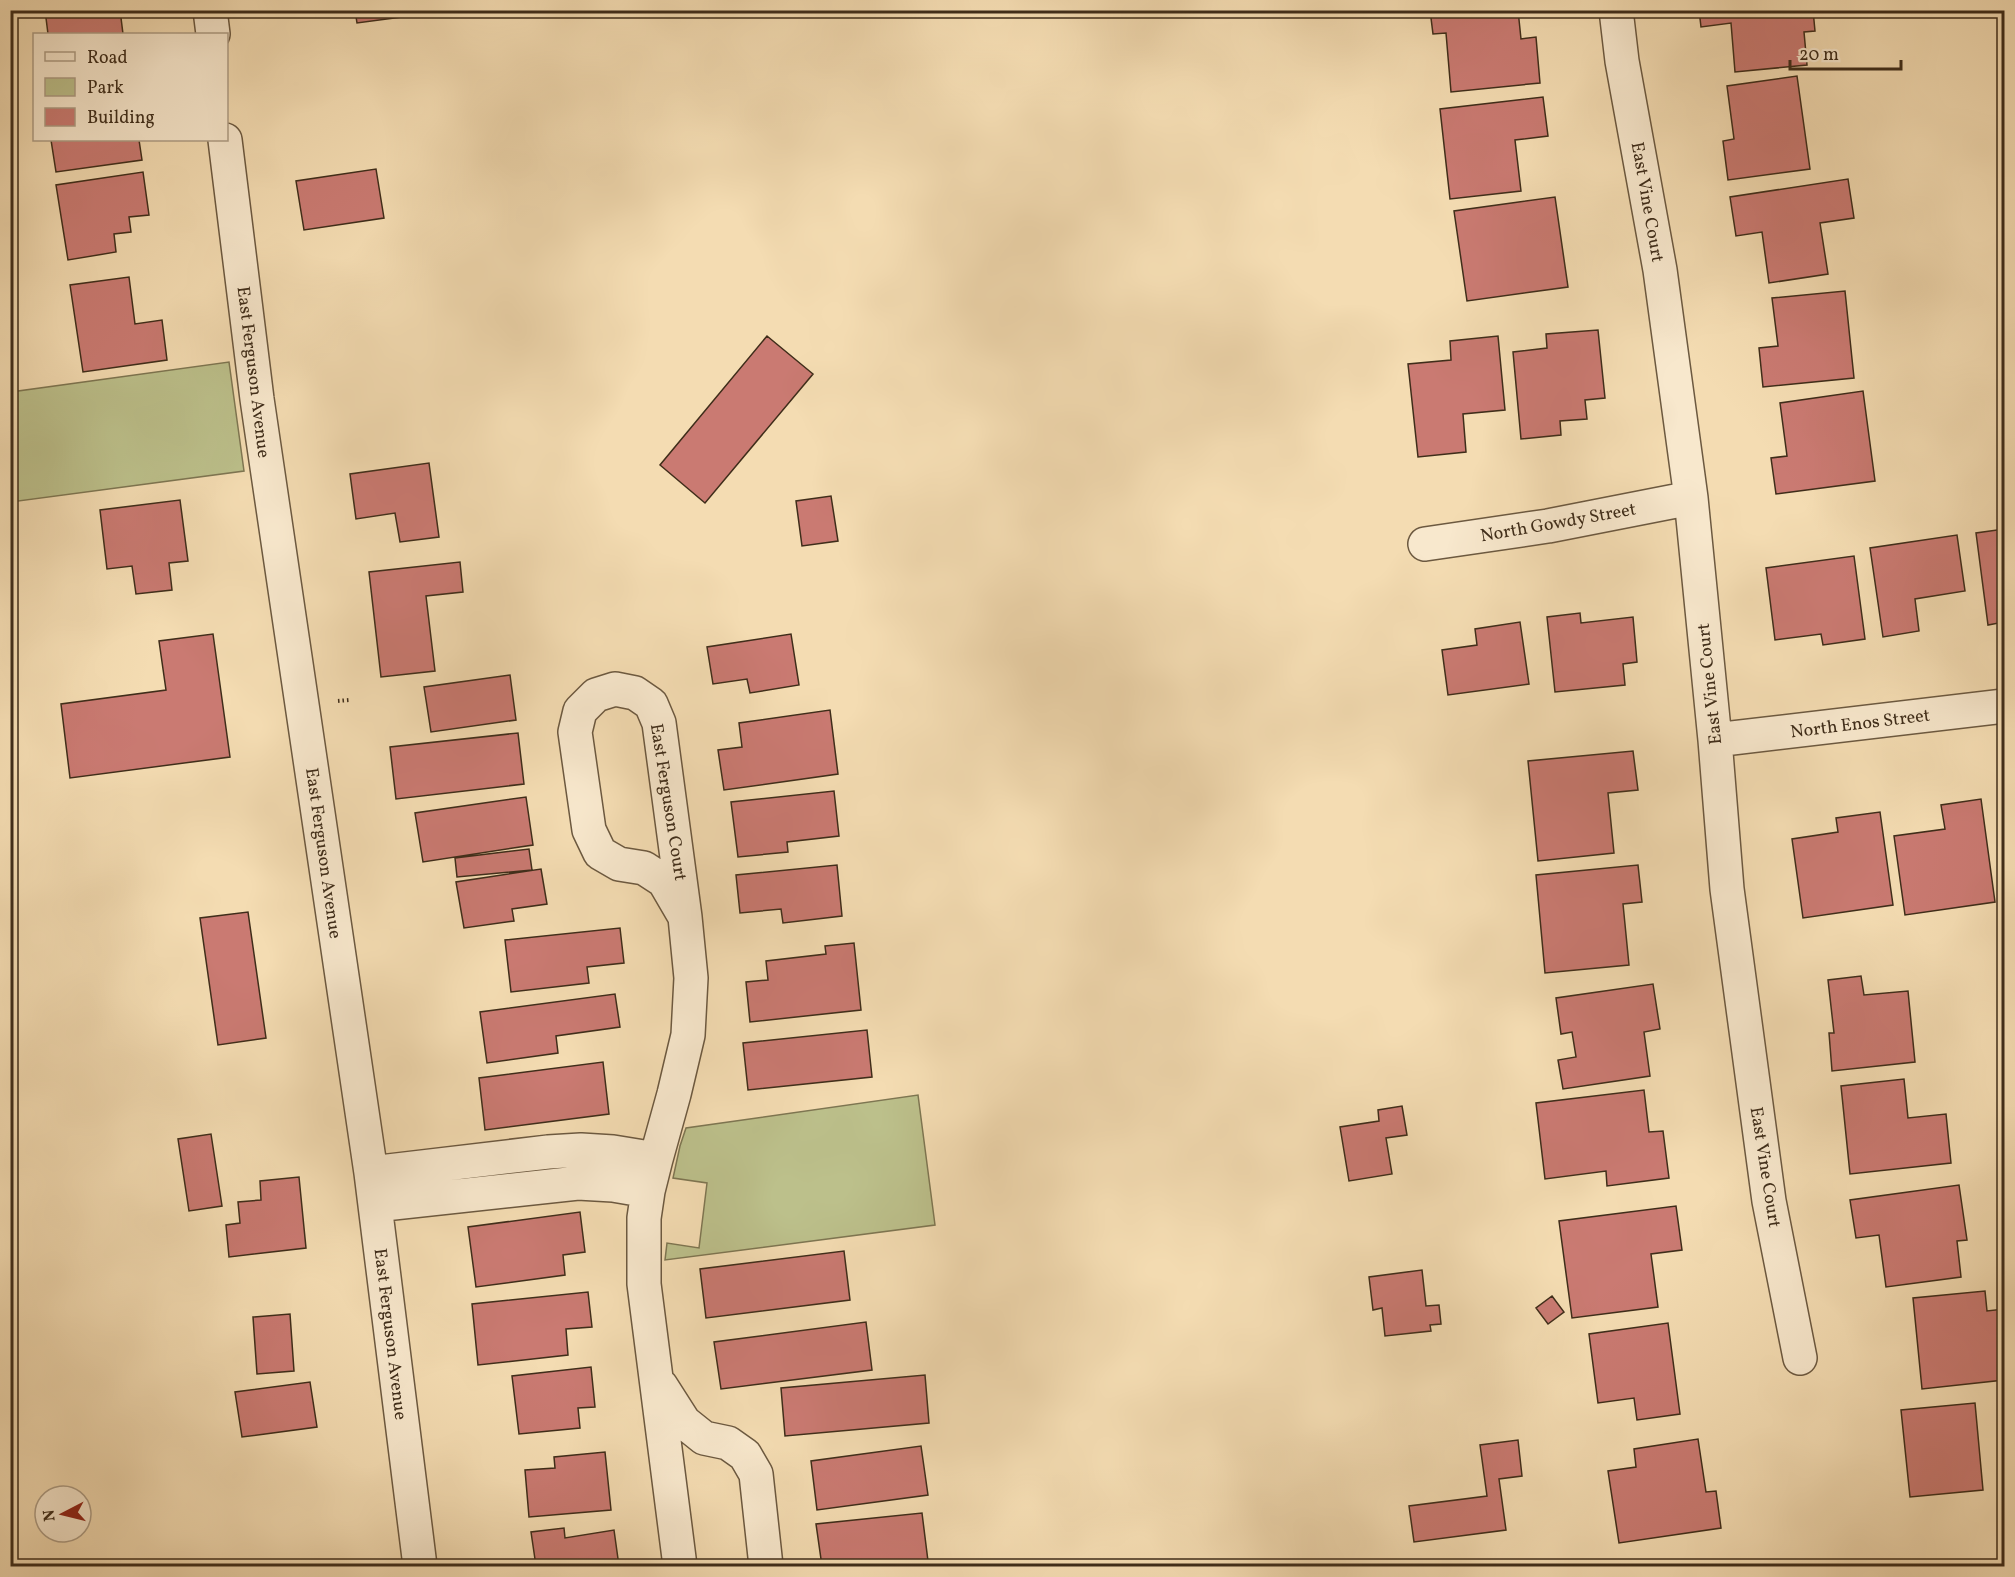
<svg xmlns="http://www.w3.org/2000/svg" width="2015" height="1577" viewBox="0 0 2015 1577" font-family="Vollkorn,serif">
  <rect width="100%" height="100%" fill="#f4dcb2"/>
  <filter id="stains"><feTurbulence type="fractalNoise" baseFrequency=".00333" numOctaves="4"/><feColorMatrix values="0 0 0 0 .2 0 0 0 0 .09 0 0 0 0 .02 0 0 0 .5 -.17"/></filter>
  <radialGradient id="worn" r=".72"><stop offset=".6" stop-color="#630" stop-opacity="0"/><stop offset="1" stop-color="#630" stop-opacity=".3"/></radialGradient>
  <path fill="#bcc08b" stroke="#7e7652" stroke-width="1.5" d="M229,362L244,471L11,502V392Z
    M918,1095L935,1225L665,1260L667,1243L699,1248L707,1183L673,1178L680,1146L686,1128Z"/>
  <path fill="#ca7a72" stroke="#3f2d1a" stroke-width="1.5" d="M45,10H120L123,34H48Z
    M355,10H409V16L357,23Z
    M1430,10H1518L1521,39L1536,37L1540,83L1451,92L1446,33L1433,34Z
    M1699,10H1813L1815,31L1804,32L1807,65L1735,72L1731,23L1701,27Z
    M1797,76L1810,169L1728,180L1723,141L1734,139L1727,86Z
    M1543,97L1548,136L1515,140L1521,191L1450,199L1440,109Z
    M51,140H139L142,160L56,172Z
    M376,169L384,218L304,230L296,181Z
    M143,172L149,215L129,217L131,232L114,234L116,252L68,260L56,185Z
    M1848,179L1854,218L1820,223L1828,274L1769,283L1762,232L1736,236L1730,197Z
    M1555,197L1568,287L1467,301L1454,211Z
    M129,277L135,324L162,320L167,360L83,372L70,285Z
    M1845,291L1854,378L1763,387L1759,348L1778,346L1772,298Z
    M1598,330L1605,398L1585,400L1587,419L1560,421L1561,435L1521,439L1513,352L1547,348L1546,334Z
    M767,336L813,374L705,503L660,465Z
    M1498,336L1505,410L1463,414L1466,452L1418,457L1408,364L1451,360L1450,341Z
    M1863,391L1875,481L1776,494L1771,458L1787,456L1780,403Z
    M429,463L439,537L400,542L395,513L356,519L350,474Z
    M831,496L838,541L802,546L796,501Z
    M180,500L188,561L169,563L172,590L136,594L132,566L107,569L100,510Z
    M2004,529V622L1988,625L1976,533Z
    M1957,535L1965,591L1915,599L1919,631L1883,637L1870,548Z
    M1854,556L1865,639L1823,645L1821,634L1775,640L1766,568Z
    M460,562L463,592L426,596L435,671L381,677L369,572Z
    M1580,613L1581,623L1633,617L1637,662L1623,664L1625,685L1555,692L1547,617Z
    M1520,622L1529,684L1448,695L1442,650L1477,645L1475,629Z
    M213,634L230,757L70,778L61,704L166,690L159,641Z
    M791,634L799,685L750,693L747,679L713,684L707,647Z
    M510,675L516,720L431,732L424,687Z
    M830,710L838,774L724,790L718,750L742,747L739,723Z
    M518,733L524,784L396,799L390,747Z
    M1633,751L1638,790L1608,793L1614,853L1538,861L1528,761Z
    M834,791L839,836L787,842L788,852L738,857L731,802Z
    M526,797L533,845L423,862L415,813Z
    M1981,799L1995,902L1905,915L1894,836L1945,829L1941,805Z
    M1880,812L1893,905L1803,918L1792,839L1838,832L1836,818Z
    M529,849L532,870L457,877L455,858Z
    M837,865L842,916L783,923L781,909L740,913L736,875Z
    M1638,865L1642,902L1623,904L1629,965L1545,973L1536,875Z
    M541,869L547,904L512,909L514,921L464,928L456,882Z
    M248,912L266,1038L218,1045L200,918Z
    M620,928L624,963L587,967L589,983L511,992L505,940Z
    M854,943L861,1010L750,1022L746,982L768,980L766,961L826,954L825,946Z
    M1861,976L1864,995L1908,991L1915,1062L1832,1071L1829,1033H1834L1828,980Z
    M1653,984L1660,1029L1644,1032L1650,1076L1563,1089L1558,1060L1576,1057L1572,1032L1561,1034L1556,998Z
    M615,994L620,1027L556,1036L558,1053L487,1063L480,1012Z
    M867,1030L872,1077L748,1090L743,1043Z
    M603,1062L609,1114L485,1130L479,1078Z
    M1904,1079L1908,1118L1946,1114L1951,1163L1850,1174L1841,1086Z
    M1644,1090L1649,1132L1663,1131L1669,1178L1607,1186L1606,1171L1545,1179L1536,1103Z
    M1402,1106L1407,1135L1386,1138L1392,1174L1349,1181L1340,1127L1379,1121L1378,1110Z
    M211,1134L222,1206L189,1211L178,1139Z
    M299,1177L306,1248L229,1257L226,1225L240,1223L238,1202L261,1200L260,1181Z
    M1959,1185L1967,1240L1957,1241L1961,1277L1886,1287L1879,1235L1856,1238L1850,1200Z
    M1676,1206L1682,1250L1651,1254L1658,1307L1572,1318L1559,1221Z
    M580,1212L585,1252L563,1255L565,1275L476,1287L468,1227Z
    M844,1251L850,1300L706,1318L700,1269Z
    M1422,1270L1426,1306L1439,1305L1441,1324L1430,1325L1431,1331L1385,1336L1382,1308L1373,1310L1369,1277Z
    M1985,1291L1987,1311L2004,1309V1380L1922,1389L1913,1298Z
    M588,1292L592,1327L566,1329L568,1355L478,1365L472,1304Z
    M1552,1296L1564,1312L1548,1324L1536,1308Z
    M290,1314L294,1371L257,1374L253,1317Z
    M866,1322L872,1370L721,1389L714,1342Z
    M1668,1323L1680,1414L1637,1420L1634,1398L1598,1403L1589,1334Z
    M591,1367L595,1407L578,1408L580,1428L519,1434L512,1376Z
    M925,1375L929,1423L785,1436L781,1388Z
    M310,1382L317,1427L242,1437L235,1392Z
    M1975,1403L1983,1490L1910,1497L1901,1410Z
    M1698,1439L1706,1492L1716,1491L1721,1528L1619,1543L1608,1471L1636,1467L1634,1449Z
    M1518,1440L1522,1476L1499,1479L1506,1530L1414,1542L1409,1506L1487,1496L1480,1445Z
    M921,1446L928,1495L817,1510L811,1461Z
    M605,1452L611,1510L529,1517L525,1470L555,1468L554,1457Z
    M922,1513L928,1561L880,1566H822L816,1524Z
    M564,1528L565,1538L614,1530L619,1566H536L531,1532Z
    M117,1564V1566H86Z"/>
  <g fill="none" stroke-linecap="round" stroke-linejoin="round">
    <g stroke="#6c5940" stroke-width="36">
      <path id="minor" d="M210,10L213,34
        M1616,10L1622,61L1660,270L1691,498L1715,740L1727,889L1769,1201L1800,1358
        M225,140L257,399L371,1173L420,1566
        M1425,544L1548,526L1691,498
        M1715,740L2004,706
        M371,1173L548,1152L581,1150L613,1152L656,1159
        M375,1205L578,1183L613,1185L648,1191
        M661,1386L684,1422L704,1438L728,1443L745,1455L756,1474L766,1566
        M680,1566L644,1284V1218L648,1191L656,1159L674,1094L688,1035L691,978L685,917L659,723L651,704L635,693L615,689L596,695L580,711L575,732L589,830L600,853L619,864L644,868L664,881L685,917"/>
    </g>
    <path stroke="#3f2d1a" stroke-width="4" stroke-dasharray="1.5 3" stroke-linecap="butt" d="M338,701L349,700"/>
    <use href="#minor" stroke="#f8e8cd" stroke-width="33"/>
  </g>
  <g text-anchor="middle" stroke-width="4.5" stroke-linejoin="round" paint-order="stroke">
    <g font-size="18" fill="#3f2d1a" stroke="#f8e8cd">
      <text transform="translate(1648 202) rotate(80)" y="6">East Vine Court</text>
      <text transform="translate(254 372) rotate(83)" y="6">East Ferguson Avenue</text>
      <text transform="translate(1558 522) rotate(-10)" y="6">North Gowdy Street</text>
      <text transform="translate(1709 684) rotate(-96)" y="6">East Vine Court</text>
      <text transform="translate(1860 723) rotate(-7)" y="6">North Enos Street</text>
      <text transform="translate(669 802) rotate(81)" y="6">East Ferguson Court</text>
      <text transform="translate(324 853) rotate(82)" y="6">East Ferguson Avenue</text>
      <text transform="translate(1766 1167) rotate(81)" y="6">East Vine Court</text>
      <text transform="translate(391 1334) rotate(83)" y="6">East Ferguson Avenue</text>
    </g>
  </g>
  <rect width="2015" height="1577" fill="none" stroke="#f4dcb2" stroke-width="36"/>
  <rect x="12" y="12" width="1991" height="1553" fill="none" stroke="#3f2d1a" stroke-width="3"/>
  <rect x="18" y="18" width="1979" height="1541" fill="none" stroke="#3f2d1a" stroke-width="1.5"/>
  <rect x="33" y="33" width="195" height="108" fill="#f8e8cd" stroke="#ae9d85" stroke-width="1.5"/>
  <rect x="45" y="52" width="30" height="9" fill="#f8e8cd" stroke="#ae9d85" stroke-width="1.5"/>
  <text x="87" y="63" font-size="18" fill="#3f2d1a">Road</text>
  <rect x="45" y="78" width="30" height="18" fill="#bcc08b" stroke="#ae9d85" stroke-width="1.5"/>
  <text x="87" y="93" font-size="18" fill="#3f2d1a">Park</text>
  <rect x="45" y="108" width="30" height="18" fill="#ca7a72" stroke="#ae9d85" stroke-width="1.5"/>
  <text x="87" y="123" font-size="18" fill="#3f2d1a">Building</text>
  <g transform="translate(63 1514) rotate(263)"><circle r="28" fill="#f8e8cd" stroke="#ae9d85" stroke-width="1.5"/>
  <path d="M0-4.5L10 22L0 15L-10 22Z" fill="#8f2418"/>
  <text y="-9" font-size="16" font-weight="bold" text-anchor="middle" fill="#3f2d1a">N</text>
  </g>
  <path d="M1790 60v9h111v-9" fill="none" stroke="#3f2d1a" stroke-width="3"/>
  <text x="1799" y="60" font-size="18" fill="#3f2d1a" stroke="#f8e8cd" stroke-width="4.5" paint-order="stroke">20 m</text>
  <rect width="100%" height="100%" filter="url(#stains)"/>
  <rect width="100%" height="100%" fill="url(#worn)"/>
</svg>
